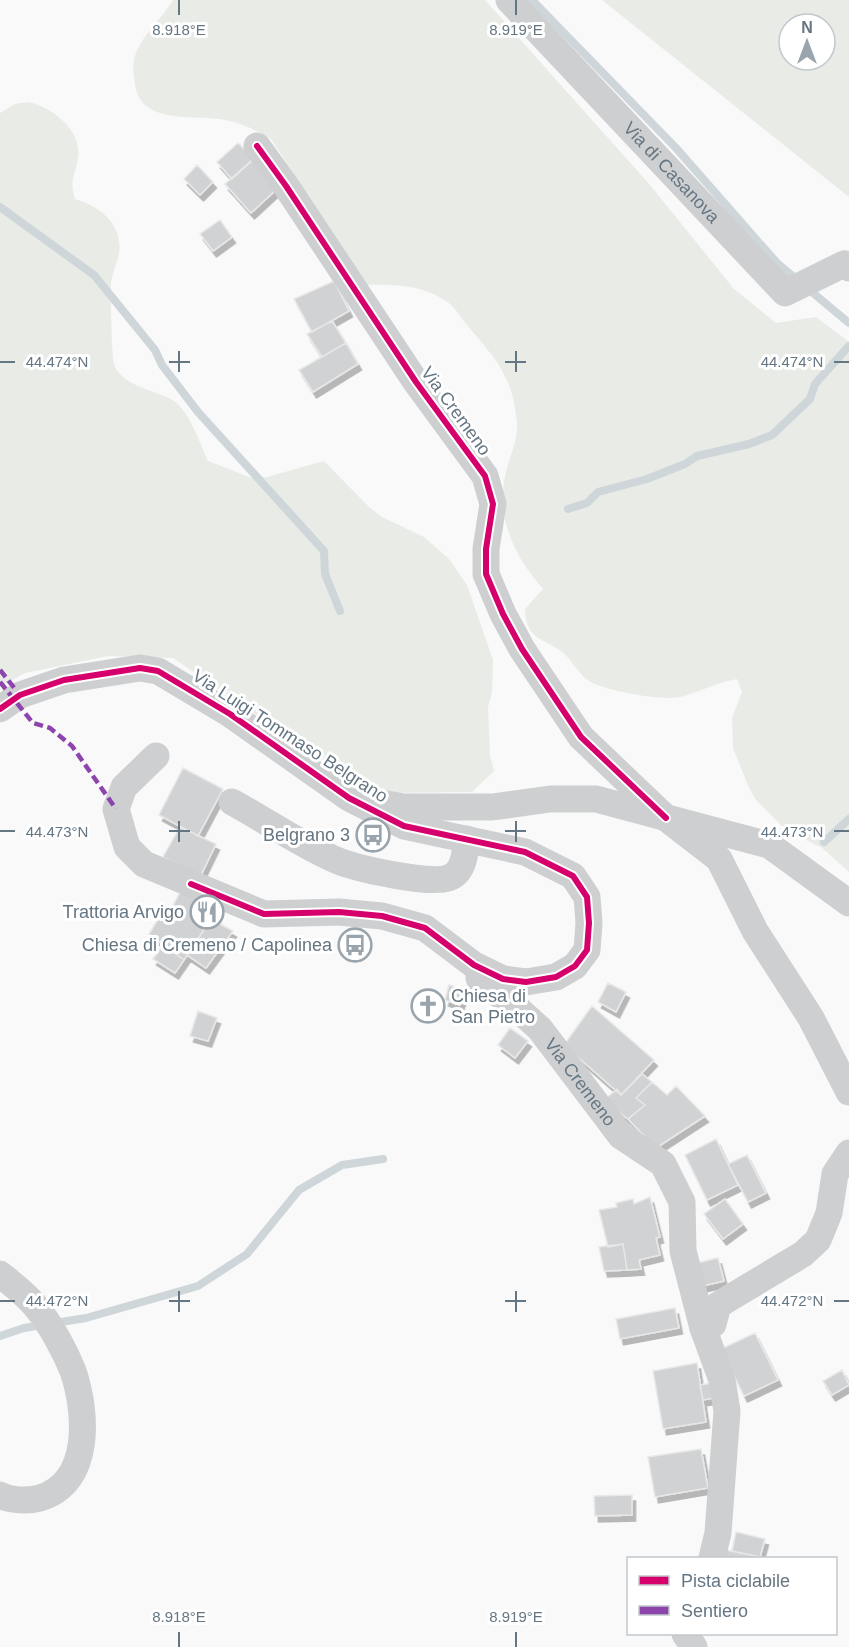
<svg xmlns="http://www.w3.org/2000/svg" width="849" height="1647" viewBox="0 0 849 1647" font-family="Arial,sans-serif">
  <defs>
    <filter id="shadow"><feDropShadow dx="3.5" dy="6" stdDeviation="0" flood-color="#0004"/></filter>
  </defs>
  <rect width="100%" height="100%" fill="#f9f9f9"/>
  <path fill="#e8ebe6" fill-rule="evenodd" d="M173,0H485L650,185L734,289L776,323L816,317L849,342V872L822,848L786,830L756,800L749,788L733,748L732,718L742,692L737,679C717,682 700,692 680,697C662,701 605,691 589,681C577,673 572,659 561,651C542,638 525,638 525,609L543,589C514,556 495,517 506,472C510,456 518,440 517,424C513,375 496,360 467,325C460,317 455,306 446,301C422,285 395,284 367,285L271,139C256,130 242,123 225,120C196,114 140,126 135,84C133,73 132,64 136,53C144,33 162,18 173,0Z
    M602,0H849V197ZM789,24H825V60H789Z
    M29,102C52,108 82,129 78,158C75,176 69,180 75,199C101,207 123,224 119,254C117,264 111,275 111,285C111,309 111,335 113,359C116,386 155,389 174,401C190,412 200,444 208,461L252,478L267,477L324,461L369,507L382,517L424,537L449,559L467,585L493,660L492,692L488,707L490,755L494,771L472,792L386,793L347,777L173,658L108,656L25,673L0,687V113L15,104Z"/>
  <g fill="none" stroke-linecap="round" stroke-linejoin="round">
    <path stroke="#ced6d9" stroke-width="8" d="M532,0L676,148L777,263L849,323
      M0,207L94,275L155,350L162,365L198,412L324,551L325,574L340,611
      M568,509L587,503L598,492L647,479L685,464L697,456L749,444L772,435L810,399L815,384L849,346
      M824,842L849,819
      M0,1336L24,1328L86,1318L198,1286L247,1254L299,1190L342,1165L383,1159"/>
  </g>
  <path fill="#d0d2d3" stroke="#e8e8e8" stroke-width="1.5" filter="url(#shadow)" d="M238,143L254,159L232,179L217,162Z
    M252,160L278,188L251,213L225,184Z
    M197,165L213,182L200,195L184,179Z
    M220,220L232,237L213,251L200,234Z
    M334,281L349,311L312,332L294,299Z
    M332,321L346,343L322,357L307,334Z
    M346,343L358,364L313,392L299,370Z
    M183,768L223,789L198,836L159,815Z
    M180,827L216,844L200,877L163,857Z
    M183,887L217,910L184,960L149,934L165,908L170,911Z
    M211,919L233,931L206,968L187,955Z
    M163,945L184,960L175,973L153,959Z
    M608,983L626,992L616,1012L598,1002Z
    M449,985L465,990L460,1005L445,1000Z
    M592,1006L654,1060L621,1095L564,1045Z
    M198,1011L217,1018L208,1041L190,1036Z
    M510,1028L528,1041L515,1058L498,1045Z
    M642,1074L652,1082L636,1098L645,1105L628,1119L604,1100L617,1089L621,1095Z
    M652,1082L667,1095L676,1086L705,1116L656,1148L628,1119L645,1105L636,1098Z
    M716,1139L738,1185L707,1200L685,1155Z
    M747,1155L766,1193L748,1202L728,1164Z
    M650,1197L660,1237L656,1238L660,1255L639,1260L641,1269L627,1270L623,1244L608,1247L599,1210L617,1207L616,1203L633,1199L634,1204Z
    M725,1199L743,1224L723,1239L704,1214Z
    M623,1244L627,1270L604,1271L599,1247Z
    M718,1258L724,1281L702,1286L697,1263Z
    M675,1308L679,1328L620,1339L616,1319Z
    M755,1333L778,1380L744,1396L721,1349Z
    M697,1363L706,1422L663,1429L653,1371Z
    M842,1370L849,1385L832,1395L823,1381Z
    M712,1383L714,1398L703,1400L700,1385Z
    M701,1449L708,1488L655,1497L648,1457Z
    M632,1495V1515L595,1516L594,1496Z
    M736,1532L765,1539L760,1557L732,1551Z
    M726,1550L760,1557V1558H724Z"/>
  <g fill="none" stroke-linecap="round" stroke-linejoin="round">
    <g stroke="#cecfd0" stroke-width="27">
      <path id="s1" d="M509,0L785,293L844,264L849,268"/>
      <path d="M257,146L286,186L416,382L485,476L493,504L486,549V574L503,614L522,649L581,737L666,818L719,859L755,931L811,1018L849,1092"/>
      <path d="M0,709L20,695L64,680L140,668L158,671L230,714L349,798L404,826L525,852L573,876L587,897L589,923L587,950L575,966L556,977L526,982L503,979L474,965L425,928L382,916L339,912L264,914L144,864L127,847L116,809L124,787L156,756"/>
      <path d="M371,801L403,807H492L550,799H596L769,845L849,903"/>
      <path d="M232,802C265,820 301,845 336,860C354,868 430,885 448,878C464,873 465,853 467,839"/>
      <path id="s2" d="M479,978L482,984L508,1000L540,1029L621,1136L663,1164L682,1202L683,1251L703,1328L722,1380L727,1411L718,1533L712,1558"/>
      <path d="M0,1274C12,1284 27,1295 37,1308C51,1325 65,1351 73,1371C87,1412 92,1483 40,1498C29,1501 10,1501 0,1495"/>
      <path d="M703,1328L713,1324L718,1305L803,1254L818,1240L829,1213L835,1174L849,1153"/>
      <path d="M685,1634L694,1647"/>
    </g>
    <path stroke="#8e44ad" stroke-width="4.5" stroke-dasharray="9 4.5" stroke-linecap="butt" d="M0,670L20,695
      M0,682L33,723L50,728L72,746L116,809"/>
    <g stroke="#fff" stroke-width="10">
      <path id="cycleway" d="M257,146L286,186L416,382L485,476L493,504L486,549V574L503,614L522,649L581,737L666,818
        M0,709L20,695L64,680L140,668L158,671L230,714L349,798L404,826L525,852L573,876L587,897L589,923L587,950L575,966L556,977L526,982L503,979L474,965L425,928L382,916L339,912L264,914L191,884"/>
    </g>
    <use href="#cycleway" stroke="#d6006c" stroke-width="6"/>
  </g>
  <path fill="none" stroke="#657683" stroke-width="2" d="M179,0V15M516,0V15M179,351V372M516,351V372M0,362H15M169,362H190M505,362H526M834,362H849M179,821V842M516,821V842M0,831H15M169,831H190M505,831H526M834,831H849M179,1291V1312M516,1291V1312M0,1301H15M169,1301H190M505,1301H526M834,1301H849M179,1632V1647M516,1632V1647"/>
  <defs>
    <g id="bus-ring" transform="scale(1.725)"><circle r="9.5" fill="#fff" stroke="#99a4ac" stroke-width="1.5"/><path d="M-5-6H5V4H4V6H2V4H-2V6H-4V4H-5ZM-3.5-4V0h7V-4ZM-3.5 1.2v1.5H-2V1.2ZM2 1.2v1.5H3.5V1.2Z" fill="#99a4ac"/></g>
    <g id="restaurant-ring" transform="scale(1.725)"><circle r="9.5" fill="#fff" stroke="#99a4ac" stroke-width="1.5"/><path d="M-5-6h1v4h1v-4h1v4h1v-4h1v5L-1.5 .5V6h-2V.5L-5-1ZM5-6V6H3V1.5H1.5Q1.5-4 5-6Z" fill="#99a4ac"/></g>
    <g id="church-ring" transform="scale(1.725)"><circle r="9.5" fill="#fff" stroke="#99a4ac" stroke-width="1.5"/><path d="M-1.2-6h2.4v3.5h3.3v2.4h-3.3V6h-2.4V-.1h-3.3v-2.4h3.3Z" fill="#99a4ac"/></g>
  </defs>
  <g fill-rule="evenodd">
    <use href="#bus-ring" x="373" y="835"/>
    <use href="#restaurant-ring" x="207" y="912"/>
    <use href="#bus-ring" x="355" y="945"/>
    <use href="#church-ring" x="428" y="1006"/>
  </g>
  <g text-anchor="middle" stroke-width="6" stroke-linejoin="round" paint-order="stroke">
    <g font-size="18" fill="#657683" stroke="#fff">
      <text dy="6" stroke="none"><textPath href="#s1" startOffset="237">Via di Casanova</textPath></text>
      <text transform="translate(456 411) rotate(54)" y="6">Via Cremeno</text>
      <text transform="translate(290 736) rotate(33)" y="6">Via Luigi Tommaso Belgrano</text>
      <text dy="6" stroke="none"><textPath href="#s2" startOffset="147">Via Cremeno</textPath></text>
    </g>
    <g font-size="18" fill="#657683" stroke="#fff" text-anchor="end">
      <text x="350" y="841">Belgrano 3</text>
      <text x="184" y="918">Trattoria Arvigo</text>
      <text x="332" y="951">Chiesa di Cremeno / Capolinea</text>
      <text x="451" y="1002" text-anchor="start">Chiesa di<tspan x="451" dy="21">San Pietro</tspan></text>
    </g>
  </g>
  <g font-size="15" text-anchor="middle" fill="#657683" stroke="#fff" stroke-width="6" stroke-linejoin="round" paint-order="stroke">
    <text x="179" y="35">8.918°E</text>
    <text x="516" y="35">8.919°E</text>
    <text x="57" y="367">44.474°N</text>
    <text x="792" y="367">44.474°N</text>
    <text x="57" y="837">44.473°N</text>
    <text x="792" y="837">44.473°N</text>
    <text x="57" y="1306">44.472°N</text>
    <text x="792" y="1306">44.472°N</text>
    <text x="179" y="1622">8.918°E</text>
    <text x="516" y="1622">8.919°E</text>
  </g>
  <rect x="627" y="1557" width="210" height="78" fill="#ffffff" stroke="#c1c8cd" stroke-width="1.5"/>
  <rect x="639" y="1576" width="30" height="9" fill="#d6006c" stroke="#c1c8cd" stroke-width="1.5"/>
  <text x="681" y="1587" font-size="18" fill="#657683">Pista ciclabile</text>
  <rect x="639" y="1606" width="30" height="9" fill="#8e44ad" stroke="#c1c8cd" stroke-width="1.5"/>
  <text x="681" y="1617" font-size="18" fill="#657683">Sentiero</text>
  <g transform="translate(807 42)"><circle r="28" fill="#ffffff" stroke="#c1c8cd" stroke-width="1.5"/>
  <path d="M0-4.5L10 22L0 15L-10 22Z" fill="#99a4ac"/>
  <text y="-9" font-size="16" font-weight="bold" text-anchor="middle" fill="#657683">N</text>
  </g>
</svg>
